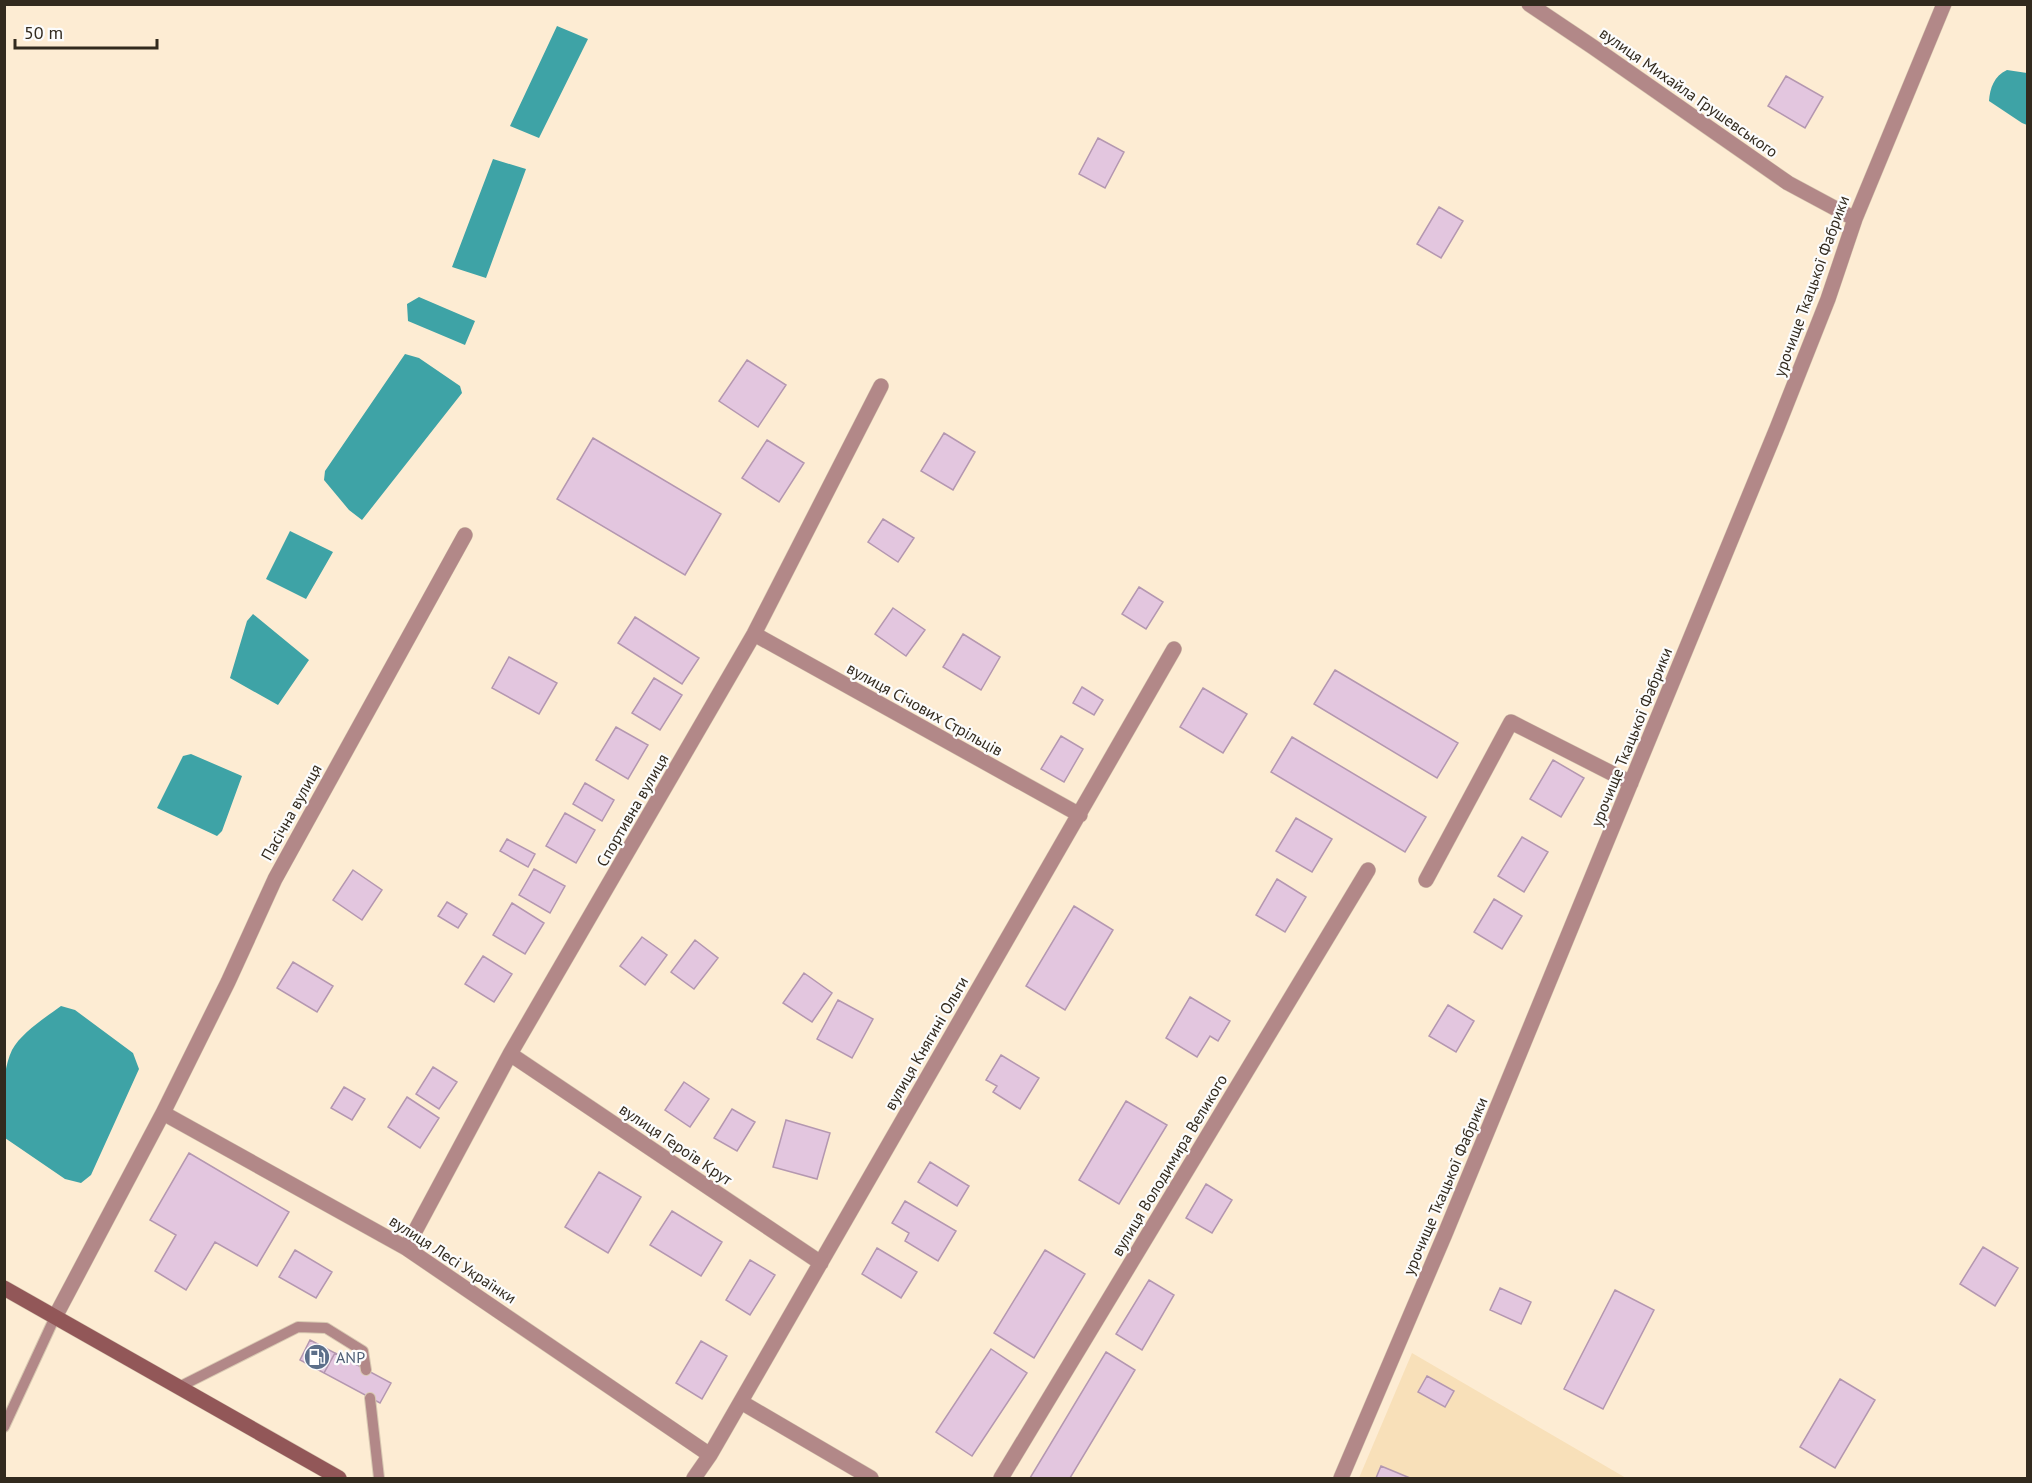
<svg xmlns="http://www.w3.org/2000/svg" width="2032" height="1483" viewBox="0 0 2032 1483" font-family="'PT Sans',sans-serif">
  <rect width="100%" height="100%" fill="#fdecd3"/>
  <path fill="#f8e0b9" d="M1412,1353L1626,1478H1359Z"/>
  <path fill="#3ea3a6" d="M557,26L588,39L539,138L510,126Z
    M2007,70L2027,73V125L2022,123L1989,101C1990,88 1994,76 2007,70Z
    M493,159L526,169L486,278L452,267Z
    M419,297L475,321L465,345L408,321L407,304Z
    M405,354L419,358L460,386L462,393L362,520L349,510L324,480L325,471Z
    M290,531L333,552L306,599L266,579Z
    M253,614L309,660L278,705L230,678L247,621Z
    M191,754L242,776L222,831L217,836L157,808L183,756Z
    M61,1006L75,1010L133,1053L139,1069L91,1175L81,1183L65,1179L5,1138C4,1111 0,1075 12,1050C21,1033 46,1017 61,1006Z"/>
  <path fill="#e3c6df" stroke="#b497b0" stroke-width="1.5" d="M1786,76L1823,97L1805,128L1768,106Z
    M1098,138L1124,152L1105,188L1079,174Z
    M1439,207L1463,221L1441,258L1417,244Z
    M747,360L786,385L758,427L719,401Z
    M944,433L975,452L953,490L921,471Z
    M593,438L721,514L685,575L557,499Z
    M767,440L804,463L779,502L742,478Z
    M883,519L914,538L898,562L868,542Z
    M1139,587L1163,602L1146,629L1122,614Z
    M893,608L925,630L906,656L875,634Z
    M635,617L699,658L682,684L618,643Z
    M963,634L1000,657L981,690L943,667Z
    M509,657L557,683L539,714L492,688Z
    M1335,670L1458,743L1437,778L1314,704Z
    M654,678L682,695L660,730L632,713Z
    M1082,687L1103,700L1094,715L1073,703Z
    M1203,688L1247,714L1223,753L1180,727Z
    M616,727L648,745L628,779L596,760Z
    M1061,736L1083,749L1064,782L1041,769Z
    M1292,737L1426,817L1405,852L1271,772Z
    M1553,760L1584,778L1561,817L1530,799Z
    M585,783L614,800L602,821L573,804Z
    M565,813L595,830L576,863L546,846Z
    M1296,818L1332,839L1312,872L1276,851Z
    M1522,837L1548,852L1524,892L1498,876Z
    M507,839L535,854L528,867L500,851Z
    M534,869L565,886L550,913L519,895Z
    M353,870L382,890L362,920L333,900Z
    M1277,879L1306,897L1285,932L1256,915Z
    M1494,899L1522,916L1502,949L1474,932Z
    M447,902L467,914L458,928L438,916Z
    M512,903L544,923L525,954L493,935Z
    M1074,906L1113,930L1065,1010L1026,986Z
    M642,937L667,955L645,985L620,966Z
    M695,940L718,958L694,989L671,972Z
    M483,956L512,974L494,1002L465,984Z
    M293,962L333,986L317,1012L277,988Z
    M804,973L832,993L812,1022L783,1003Z
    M1190,997L1230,1021L1218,1041L1210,1036L1197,1057L1166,1038Z
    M838,1000L873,1019L852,1058L817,1039Z
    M1448,1005L1474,1021L1456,1052L1429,1036Z
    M1001,1055L1039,1078L1020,1109L993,1092L997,1086L986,1080Z
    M433,1067L457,1082L439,1109L416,1094Z
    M684,1082L709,1099L690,1127L665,1110Z
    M344,1087L365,1099L352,1120L331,1108Z
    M407,1097L439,1118L420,1148L388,1127Z
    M1126,1101L1167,1125L1119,1204L1079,1180Z
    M732,1109L755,1122L737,1151L714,1138Z
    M786,1120L830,1133L817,1179L773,1167Z
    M189,1153L289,1212L257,1266L215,1242L186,1290L155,1271L176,1235L150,1220Z
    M930,1162L969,1186L957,1206L918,1182Z
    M599,1172L641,1197L608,1253L565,1227Z
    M1206,1184L1232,1200L1212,1233L1186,1218Z
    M905,1201L956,1231L938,1261L905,1241L909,1233L892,1223Z
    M672,1211L722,1242L701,1276L650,1245Z
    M1983,1247L2018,1268L1995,1306L1960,1284Z
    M877,1248L917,1272L901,1298L862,1274Z
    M295,1250L332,1272L316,1298L279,1277Z
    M1045,1250L1085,1274L1034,1358L994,1333Z
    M750,1260L775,1275L750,1315L726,1300Z
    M1149,1280L1174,1295L1142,1350L1116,1334Z
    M1500,1288L1531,1302L1521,1324L1490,1310Z
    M1615,1290L1654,1310L1603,1409L1564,1389Z
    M310,1340L335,1353L324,1373L300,1360Z
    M701,1341L727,1356L702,1399L676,1383Z
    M991,1349L1027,1373L972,1456L936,1432Z
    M1106,1352L1135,1370L1070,1478H1030Z
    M335,1353L391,1383L380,1403L324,1373Z
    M1427,1376L1454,1391L1445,1407L1418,1392Z
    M1840,1379L1875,1400L1835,1468L1800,1447Z
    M1381,1466L1410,1478H1376Z"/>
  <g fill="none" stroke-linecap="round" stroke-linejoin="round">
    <g stroke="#d8c9b2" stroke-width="12">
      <path id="lane" d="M179,1387L298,1327L326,1328L363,1351L366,1370
        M370,1398L379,1478
        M4,1427L55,1317"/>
    </g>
    <g stroke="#d8c9b2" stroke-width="16">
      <path id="street" d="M1529,4L1593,47L1788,183L1855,219
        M754,634L1080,815
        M1426,880L1511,722L1631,783
        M510,1054L821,1263
        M163,1113L406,1248L710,1455
        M406,1248L510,1054L754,634L881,386
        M55,1317L163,1113L228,982L275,879L465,535
        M741,1402L871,1478
        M694,1478L710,1455L1174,649
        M1001,1478L1368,870
        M1341,1478L1445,1234L1777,428L1828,299L1855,219L1944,4"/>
    </g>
    <g stroke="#d8c9b2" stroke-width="16">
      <path id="secondary" d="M4,1288L339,1478"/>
    </g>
    <use href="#lane" stroke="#b28888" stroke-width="10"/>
    <use href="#street" stroke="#b28888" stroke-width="15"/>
    <use href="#secondary" stroke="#925758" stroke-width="15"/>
  </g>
  <defs>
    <g id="fuel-disc" transform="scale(1.35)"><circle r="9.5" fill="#5c6f8a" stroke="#fcfcfc"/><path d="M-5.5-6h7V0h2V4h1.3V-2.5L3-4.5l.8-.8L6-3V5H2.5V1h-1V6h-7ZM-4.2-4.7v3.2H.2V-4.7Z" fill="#fff"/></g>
  </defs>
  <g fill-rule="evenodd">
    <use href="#fuel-disc" x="317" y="1357"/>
  </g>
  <g text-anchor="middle" stroke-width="4.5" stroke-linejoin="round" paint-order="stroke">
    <g font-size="16" fill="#322a1e" stroke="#fcfcfc">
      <text transform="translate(1689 92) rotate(35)" y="6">вулиця Михайла Грушевського</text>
      <text transform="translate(1811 286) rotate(-70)" y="6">урочище Ткацької Фабрики</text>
      <text transform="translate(925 709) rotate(29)" y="6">вулиця Січових Стрільців</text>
      <text transform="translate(1631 737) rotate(-68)" y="6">урочище Ткацької Фабрики</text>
      <text transform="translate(632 810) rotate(-60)" y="6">Спортивна вулиця</text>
      <text transform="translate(291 812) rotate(-61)" y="6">Пасічна вулиця</text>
      <text transform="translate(926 1043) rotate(-60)" y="6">вулиця Княгині Ольги</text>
      <text transform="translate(676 1144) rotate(34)" y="6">вулиця Героїв Крут</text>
      <text transform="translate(1169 1165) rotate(-59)" y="6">вулиця Володимира Великого</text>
      <text transform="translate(1445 1186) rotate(-67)" y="6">урочище Ткацької Фабрики</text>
      <text transform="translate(453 1259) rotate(33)" y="6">вулиця Лесі Українки</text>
    </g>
    <g font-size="16" fill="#4e5e75" stroke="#fcfcfc" text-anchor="start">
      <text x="336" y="1363">ANP</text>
    </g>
  </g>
  <rect width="2032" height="1483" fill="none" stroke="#322a1e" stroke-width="12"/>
  <path d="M15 39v9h142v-9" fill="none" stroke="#322a1e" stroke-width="3"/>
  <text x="24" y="39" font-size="18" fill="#322a1e" stroke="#fcfcfc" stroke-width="4.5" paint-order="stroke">50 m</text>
</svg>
